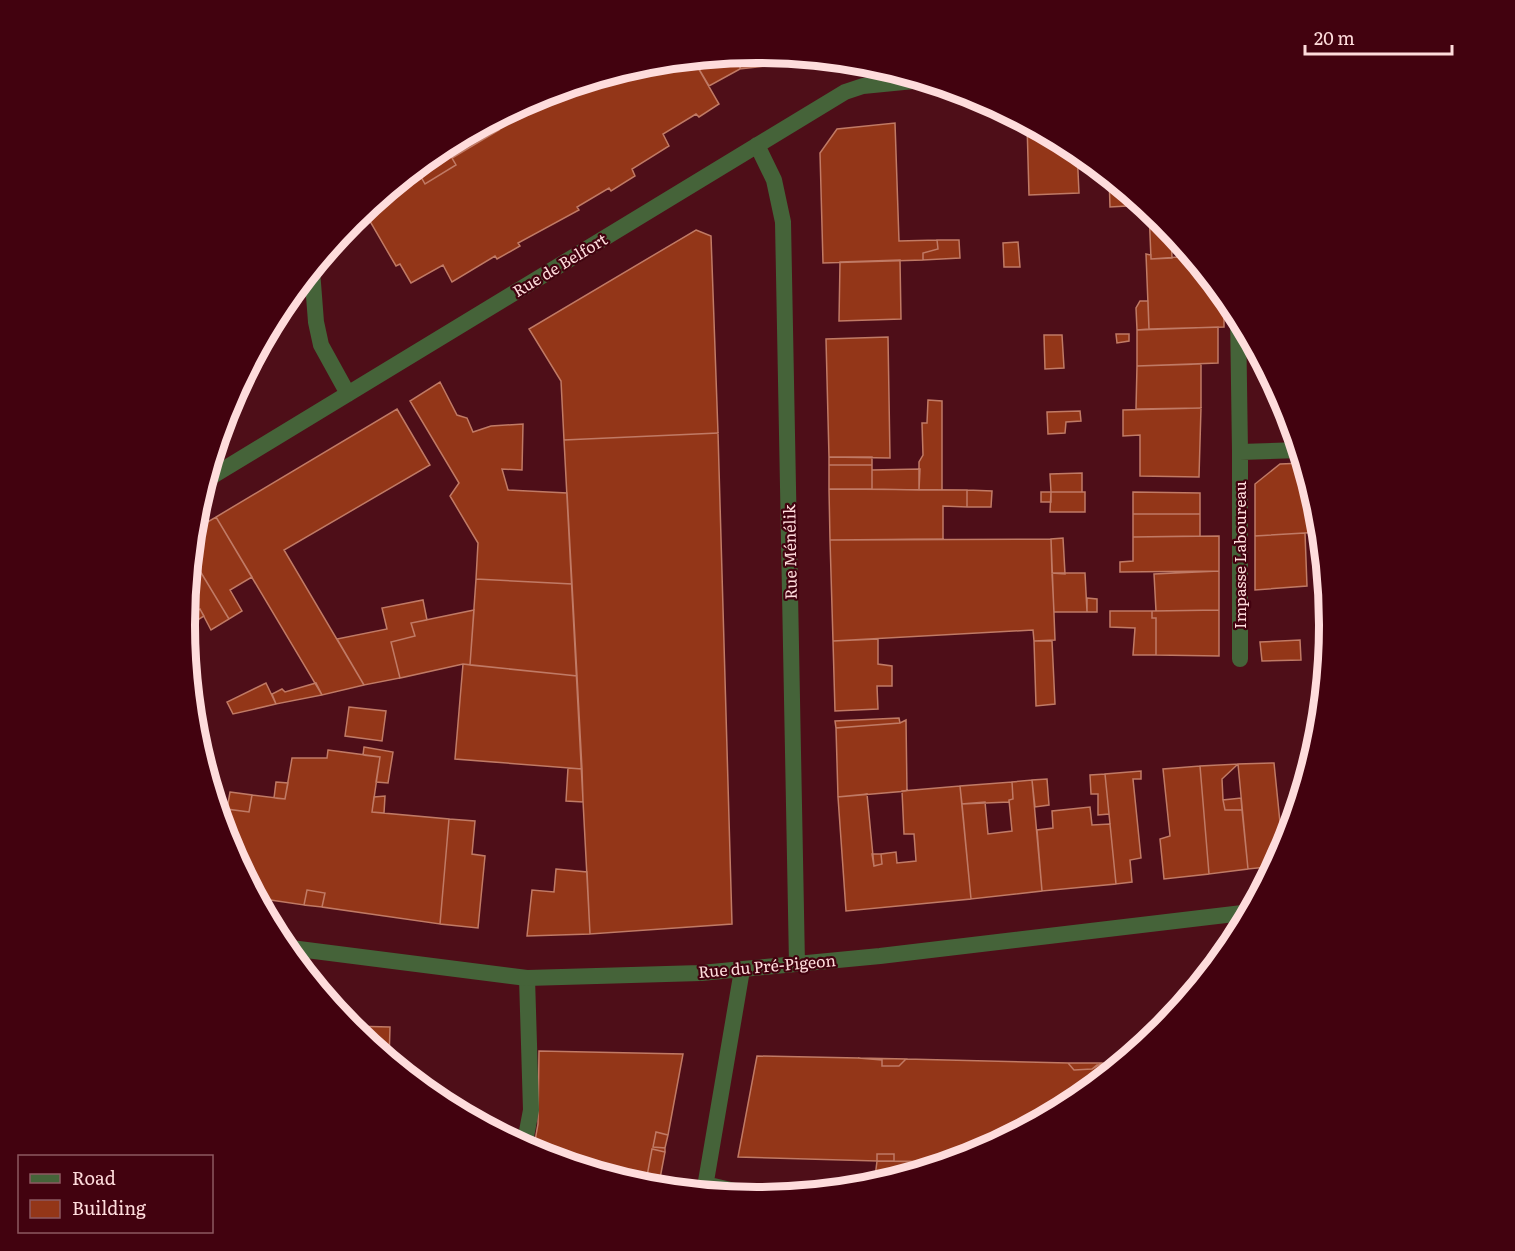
<svg xmlns="http://www.w3.org/2000/svg" width="1515" height="1251" viewBox="0 0 1515 1251" font-family="Literata,serif">
  <rect width="100%" height="100%" fill="#4e0e18"/>
  <path fill="#933618" stroke="#c07a65" stroke-width="1.5" d="M758,53L809,58V61L740,69L741,54Z
    M741,54L740,69L709,86L693,59Z
    M693,59L719,104L699,117L696,114L663,134L669,146L632,169L635,176L611,191L609,188L577,207L579,210L518,243L520,246L497,259L495,256L452,282L443,265L411,283L400,264L396,266L364,211L416,168L425,184L456,165L452,158L499,130L494,120L523,104L527,112L562,92L561,89L646,63Z
    M561,89L562,92L527,112L523,104Z
    M514,109L494,120L499,130L452,158L456,165L425,184L416,168L439,149Z
    M895,123L899,241L937,240L938,249L923,253V260L823,263L820,153L837,129Z
    M1027,123L1077,150L1079,193L1029,195Z
    M1109,176L1144,205L1110,207Z
    M1149,210L1171,230L1172,258L1151,259Z
    M696,230L711,236L718,433L564,440L561,381L529,329Z
    M937,240H959L960,258L923,260V253L938,249Z
    M1018,242L1020,267H1004L1003,243Z
    M1146,254L1151,255V259L1192,256L1224,295V327L1149,329Z
    M900,260L901,319L839,321L840,262Z
    M1140,301H1148L1149,329L1137,330L1136,308Z
    M1218,327V363L1137,366V330Z
    M1116,334H1129V341L1117,343Z
    M1044,335H1062L1064,368L1045,369Z
    M888,337L890,458L829,457L826,339Z
    M1201,364V408L1136,409L1137,366Z
    M440,382L457,415L467,418L473,432L491,426L523,424L522,470L502,469L508,490L567,493L572,584L476,579L478,543L450,496L459,483L410,401Z
    M928,400L942,401V490H919V462L923,455L922,423H927Z
    M1201,408L1199,477L1140,476V435L1123,436V410Z
    M397,409L430,465L284,550L364,685L322,695L216,517Z
    M1080,411L1081,421L1066,422L1065,433L1048,434L1047,412Z
    M718,433L732,924L590,934L564,440Z
    M829,457H872V465H829Z
    M1304,463L1320,514L1321,532L1255,536V484L1280,464Z
    M829,465H872V489H829Z
    M920,469L919,490L872,489V470Z
    M1082,473V492H1051L1050,474Z
    M829,489L967,490V507L943,506V539L830,540Z
    M967,490L992,491L991,507H967Z
    M1041,492H1051V502H1041Z
    M1051,492H1085V512H1050Z
    M1133,492L1200,493V514H1133Z
    M1133,514H1200V536L1133,537Z
    M216,517L252,577L230,590L242,611L229,619L191,556L194,530Z
    M1305,533L1307,586L1255,590V536Z
    M1219,536V571L1120,572V562L1133,561V537Z
    M1063,538L1065,574L1052,573L1051,539Z
    M1051,539L1055,640L1034,641L1033,630L833,641L830,540Z
    M191,556L229,619L211,630L200,609L185,618Z
    M1219,571V610L1156,611L1154,574Z
    M1052,573H1085L1087,612H1054Z
    M476,579L572,584L577,676L470,665Z
    M1087,598L1097,599V612H1087Z
    M423,600L427,620L411,623L415,636L391,642L400,678L364,685L337,639L387,629L382,608Z
    M200,609L204,616L185,628V618Z
    M474,610L470,665L463,664L400,678L391,642L415,636L411,623Z
    M1219,610V656L1156,655V618H1152V611Z
    M1110,611H1152V618H1156V655H1133L1135,628L1110,627Z
    M878,639V664L892,666V686H877L878,709L835,711L833,641Z
    M1300,640L1301,660L1262,661L1260,642Z
    M1034,641H1052L1055,704L1036,706Z
    M463,664L577,676L582,769L455,759Z
    M266,683L276,704L233,714L227,702Z
    M316,683L322,695L276,704L272,694L282,689L285,692Z
    M349,707L386,711L382,741L345,736Z
    M899,718L900,723L836,728L835,721Z
    M906,720L907,791L838,797L836,728L900,723Z
    M364,747L393,752L388,783L376,782L380,757L363,755Z
    M328,750L380,757L372,812L449,819L440,924L322,907L325,893L307,890L304,905L257,898L228,844L217,808L249,812L252,795L285,799L292,758H327Z
    M1274,763L1283,852L1276,866L1248,869L1238,764Z
    M1238,764L1222,779L1223,800L1225,810H1242L1248,869L1209,874L1200,766Z
    M1200,766L1209,874L1164,879L1160,839L1170,836L1163,769Z
    M568,768L582,769L583,802L566,801Z
    M1141,771V779H1133L1141,858L1130,860L1132,882L1116,884L1105,774Z
    M1105,774L1109,814L1098,815V794H1091L1090,775Z
    M1047,779L1049,805L1035,807L1032,780Z
    M1032,780L1042,891L971,899L962,804L985,802L988,834L1012,831L1009,800L1013,799L1012,782Z
    M276,782L288,783L285,799L274,798Z
    M1012,782L1013,799L1009,800V802L962,804L960,786Z
    M960,786L971,899L846,911L838,797L867,794L874,866L882,864L881,854L896,852L897,863L916,861L914,834H904L902,791Z
    M230,792L252,795L249,812L227,809Z
    M385,796L384,813L372,812L374,797Z
    M1241,798L1242,810H1225L1223,800Z
    M1090,807L1092,825L1110,824L1116,884L1042,891L1037,830L1053,828L1052,811Z
    M449,819L475,821L472,854L485,856L478,928L440,924Z
    M872,854H881L882,864L874,866Z
    M556,869L587,872L590,934L527,936L532,890L554,892Z
    M307,890L325,893L322,907L304,905Z
    M348,1026L390,1027L389,1061L352,1030Z
    M539,1051L683,1054L668,1135L656,1132L653,1147L665,1148V1152L652,1149L645,1187L533,1152L538,1124Z
    M757,1056L858,1058L882,1060V1066H899L906,1059L1068,1063L1074,1070L1092,1069L1102,1063L1122,1064L1076,1102L976,1155L952,1162L894,1161V1154H877V1161L738,1157Z
    M858,1058L906,1059L899,1066H882V1060Z
    M1068,1063H1102L1103,1065H1097L1092,1069L1074,1070Z
    M656,1132L668,1135L665,1148L653,1147Z
    M652,1149L665,1152L658,1189L645,1187Z
    M877,1154H894V1161H877Z
    M877,1161L937,1162V1167L874,1186Z"/>
  <g fill="none" stroke-linecap="round" stroke-linejoin="round">
    <path stroke="#456339" stroke-width="16" d="M524,1147L531,1110L527,978"/>
    <path stroke="#456339" stroke-width="16" d="M757,145L774,180L783,222L797,964
      M312,270L316,322L321,345L348,394
      M1238,315L1240,452
      M206,480L845,92L863,86L924,80
      M1240,659V452L1300,450
      M283,947L527,978L701,973L880,956L1251,912
      M705,1184L735,1191H771L783,1196
      M704,1193L742,970"/>
  </g>
  <g text-anchor="middle" stroke-width="4.5" stroke-linejoin="round" paint-order="stroke">
    <g font-size="16" fill="#fedcdc" stroke="#42020f">
      <text transform="translate(560 265) rotate(-31)" y="6">Rue de Belfort</text>
      <text transform="translate(790 552) rotate(-91)" y="6">Rue Ménélik</text>
      <text transform="translate(1240 555) rotate(-90)" y="6">Impasse Laboureau</text>
      <text transform="translate(767 966) rotate(-5)" y="6">Rue du Pré-Pigeon</text>
    </g>
  </g>
  <path d="M0 0H1515V1251H0ZM195 625a562 562 0 1 1 1124 0a562 562 0 1 1-1124 0Z" fill="#42020f" fill-rule="evenodd"/>
  <path fill="none" stroke="#fedcdc" stroke-width="8" d="M195 625a562 562 0 1 1 1124 0a562 562 0 1 1-1124 0Z"/>
  <rect x="18" y="1155" width="195" height="78" fill="#42020f" stroke="#8d5961" stroke-width="1.5"/>
  <rect x="30" y="1174" width="30" height="9" fill="#456339" stroke="#8d5961" stroke-width="1.5"/>
  <text x="72" y="1185" font-size="18" fill="#fedcdc">Road</text>
  <rect x="30" y="1200" width="30" height="18" fill="#933618" stroke="#8d5961" stroke-width="1.5"/>
  <text x="72" y="1215" font-size="18" fill="#fedcdc">Building</text>
  <path d="M1305 45v9h147v-9" fill="none" stroke="#fedcdc" stroke-width="3"/>
  <text x="1314" y="45" font-size="18" fill="#fedcdc" stroke="#42020f" stroke-width="4.5" paint-order="stroke">20 m</text>
</svg>
